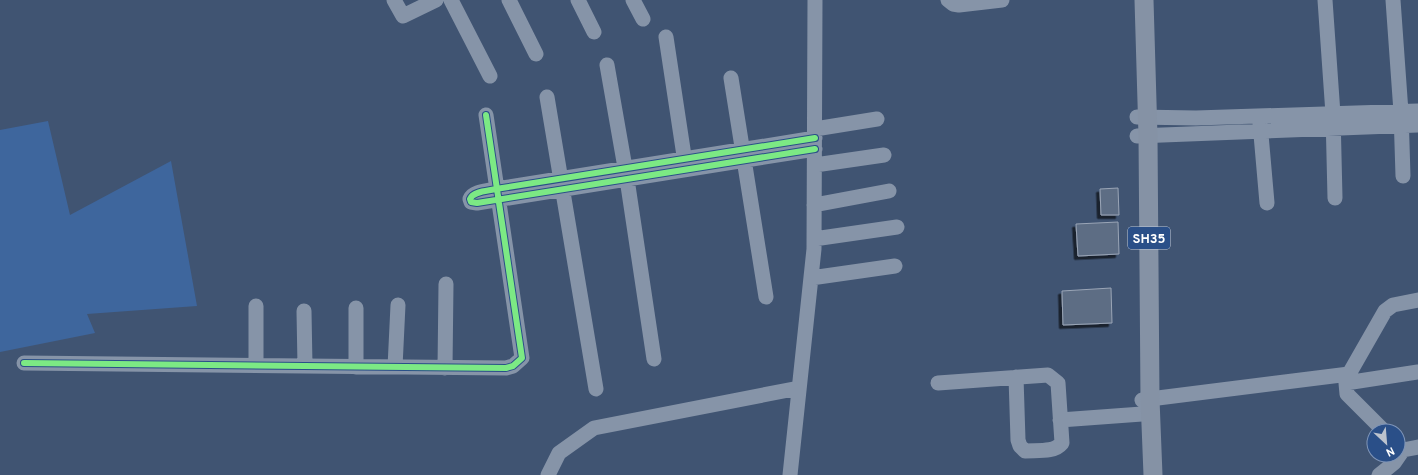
<svg xmlns="http://www.w3.org/2000/svg" width="1418" height="475" viewBox="0 0 1418 475" font-family="Overpass,sans-serif">
  <defs>
    <filter id="shadow"><feDropShadow dx="-3.5" dy="3.5" stdDeviation="0" flood-color="#0009"/></filter>
  </defs>
  <rect width="100%" height="100%" fill="#405472"/>
  <path fill="#3e669d" d="M48,121L70,215L171,161L197,306L87,314L95,333L0,352V130Z"/>
  <path fill="#5d6d84" stroke="#9aa5b6" filter="url(#shadow)" d="M1118,188L1119,215H1101L1100,189Z
    M1118,222L1119,254L1078,256L1076,224Z
    M1111,288L1112,323L1063,325L1062,291Z"/>
  <g fill="none" stroke-linecap="round" stroke-linejoin="round">
    <path stroke="#8694a8" stroke-width="15" d="M394,0L403,16L436,0
      M451,0L490,76
      M509,0L536,54
      M578,0L594,32
      M633,0L643,19
      M948,0L953,4L959,5L1002,0
      M1325,0L1333,114L1335,198
      M1393,0L1401,112L1403,176
      M666,37L686,169
      M607,65L627,179L654,359
      M731,78L766,297
      M547,97L596,389
      M1137,117L1196,118L1418,111
      M1260,123L1267,203
      M815,129L877,119
      M1137,136L1418,125
      M815,149L477,203L471,202L470,199C473,191 488,191 496,189L815,138
      M815,165L884,155
      M814,205L889,191
      M814,239L897,227
      M811,278L895,266
      M304,311L305,366
      M24,363L506,368L513,366L522,358L486,115
      M256,365V306
      M356,367V308
      M395,367L398,305
      M445,368L446,284
      M938,383L1048,375L1058,383L1062,443C1054,453 1037,450 1025,451L1020,446L1018,440L1016,377
      M1346,383L1418,372
      M1142,400L1349,374
      M1060,420L1142,414
      M1384,431L1347,394L1346,383L1349,374L1385,311L1393,305L1418,300
      M548,475L559,453L594,428L799,388
      M790,475L814,249L815,0
      M1379,475L1394,463L1403,450L1418,447"/>
    <path stroke="#8592a5" stroke-width="19" d="M1144,0L1148,136L1150,399L1153,475"/>
    <g stroke="#2a4f88" stroke-width="8">
      <path id="cycleway" d="M815,149L477,203L471,202L470,199C473,191 488,191 496,189L815,138
        M24,363L506,368L513,366L522,358L486,115"/>
    </g>
    <use href="#cycleway" stroke="#7ce984" stroke-width="6"/>
  </g>
  <g text-anchor="middle" stroke-width="4" stroke-linejoin="round" paint-order="stroke">
    <rect fill="#2a4f88" stroke="#bfcadb" stroke-width="1" x="1128" y="227" width="42" height="22" rx="3"/>
    <g font-size="13" font-weight="bold" fill="#fff">
      <text x="1149" y="243">SH35</text>
    </g>
  </g>
  <g transform="translate(1386 443) rotate(154)"><circle r="19" fill="#2a4f88" stroke="#7f95b8"/>
  <path d="M0-3L7 15L0 10L-7 15Z" fill="#bcc3ce"/>
  <text y="-6" font-size="11" font-weight="bold" text-anchor="middle" fill="#ffffff">N</text>
  </g>
</svg>
